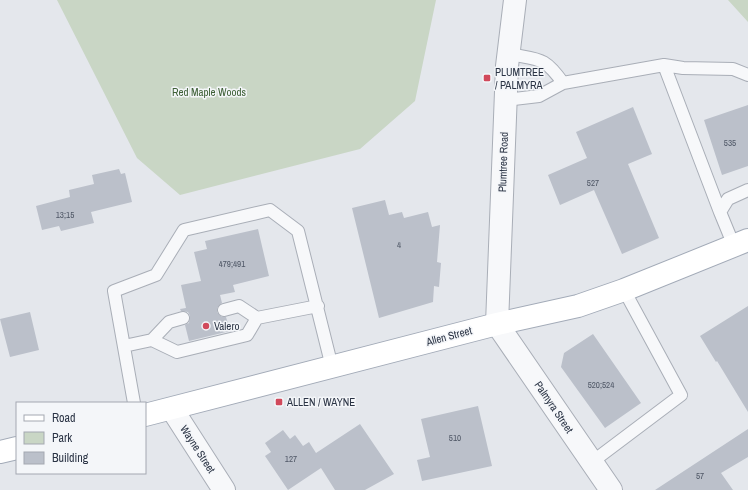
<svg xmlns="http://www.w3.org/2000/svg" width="748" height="490" viewBox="0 0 748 490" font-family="'Archivo Narrow',sans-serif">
  <rect width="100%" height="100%" fill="#e4e7ec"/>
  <path fill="#c9d6c5" d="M57,0H436L415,101L360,149L180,195L137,158Z
    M728,0H748V22Z"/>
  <path fill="#bbc0ca" d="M748,105V166L722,175L704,120Z
    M633,107L652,154L628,164L659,238L622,254L594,190L560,205L548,175L587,158L576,132Z
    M119,169L121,174L125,173L132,202L91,212L94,223L61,231L59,226L42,230L36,206L70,197L69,190L94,184L92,175Z
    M385,200L389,215L402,212L404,218L428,212L432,227L440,225L437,262L441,263L439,287L434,286L433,302L379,318L352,208Z
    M258,229L269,276L233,285L235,292L220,295L222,303L217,308V312L222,317H226L230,331L189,341L185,325L189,323L190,316L188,312L181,311L180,309L186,308L181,285L201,281L194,252L207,249L205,241Z
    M748,306V412L717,361L716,362L700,336Z
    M30,312L39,350L10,357L0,319Z
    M593,334L641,403L605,428L561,367L564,353Z
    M478,406L492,466L422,481L417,460L430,457L421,419Z
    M360,424L394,474L365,490H335L321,468L288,490L265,456L271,452L265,443L283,430L290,439L295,435L303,446L309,442L316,453Z
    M748,429V457L721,473L733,490H655Z"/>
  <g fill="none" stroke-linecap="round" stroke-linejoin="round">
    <g stroke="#a9aeb7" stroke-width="14">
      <path id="service" d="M664,65L720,212
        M563,83L664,65L683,68L733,69L748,75
        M506,100L539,96L563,83C544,56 539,60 509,54
        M734,246L720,212L728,199L748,190
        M224,310L239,306L257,318L318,306
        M152,340L177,352L247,335L257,318
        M124,346L152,340L169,322L183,318
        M134,403L114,291L156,275L184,230L270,210L298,231L332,367
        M592,462L681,395L624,290"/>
    </g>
    <g stroke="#a9aeb7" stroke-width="24">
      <path id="minor" d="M497,324L611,490
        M172,409L224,490"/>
    </g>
    <g stroke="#a9aeb7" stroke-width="24">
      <path id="tertiary" d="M497,324L507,66L515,0"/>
    </g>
    <g stroke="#a3abb8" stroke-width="24">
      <path id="primary" d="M145,415L497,324L578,306L624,290L748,240
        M0,452L17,448"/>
    </g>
    <use href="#service" stroke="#f7f8fa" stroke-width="12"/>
    <use href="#minor" stroke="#f7f8fa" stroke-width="22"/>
    <use href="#tertiary" stroke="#f7f8fa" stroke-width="22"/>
    <use href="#primary" stroke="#fff" stroke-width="22"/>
  </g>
  <g fill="#d1495b" stroke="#f4f6f9" stroke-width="1.5">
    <rect x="483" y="74" width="8" height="8" rx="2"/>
    <circle cx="206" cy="326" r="4"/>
    <rect x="275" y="398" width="8" height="8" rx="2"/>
  </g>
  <g text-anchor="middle" stroke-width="3" stroke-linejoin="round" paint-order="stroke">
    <g font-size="9" fill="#4f5766">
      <text x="730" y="146">535</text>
      <text x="593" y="186">527</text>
      <text x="65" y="218">13;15</text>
      <text x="399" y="248">4</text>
      <text x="232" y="267">479;491</text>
      <text x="601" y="388">520;524</text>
      <text x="455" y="441">510</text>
      <text x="291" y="462">127</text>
      <text x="700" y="479">57</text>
    </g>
    <g font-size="11" fill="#2b3445" stroke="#f4f6f9" text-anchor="start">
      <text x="495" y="76">PLUMTREE<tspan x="495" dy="13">/ PALMYRA</tspan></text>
      <text x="214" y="330">Valero</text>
      <text x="287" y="406">ALLEN / WAYNE</text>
    </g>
    <g font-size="11" fill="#3f6138" stroke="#f4f6f9">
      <text x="209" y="96">Red Maple Woods</text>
    </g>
    <g font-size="11" fill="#2b3445" stroke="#f4f6f9">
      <text transform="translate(503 162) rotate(-88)" y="4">Plumtree Road</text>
      <text transform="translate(449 336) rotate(-15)" y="4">Allen Street</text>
      <text transform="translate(554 407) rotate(56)" y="4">Palmyra Street</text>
      <text transform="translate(198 449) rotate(57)" y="4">Wayne Street</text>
    </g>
  </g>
  <rect x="16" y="402" width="130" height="72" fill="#f4f6f9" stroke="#a4a8b1"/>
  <rect x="24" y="415" width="20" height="6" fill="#ffffff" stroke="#a4a8b1"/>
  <text x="52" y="422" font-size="12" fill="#2b3445">Road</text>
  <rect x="24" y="432" width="20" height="12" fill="#c9d6c5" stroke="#a4a8b1"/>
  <text x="52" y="442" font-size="12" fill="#2b3445">Park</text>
  <rect x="24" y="452" width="20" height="12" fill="#bbc0ca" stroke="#a4a8b1"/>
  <text x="52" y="462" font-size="12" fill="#2b3445">Building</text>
</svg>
